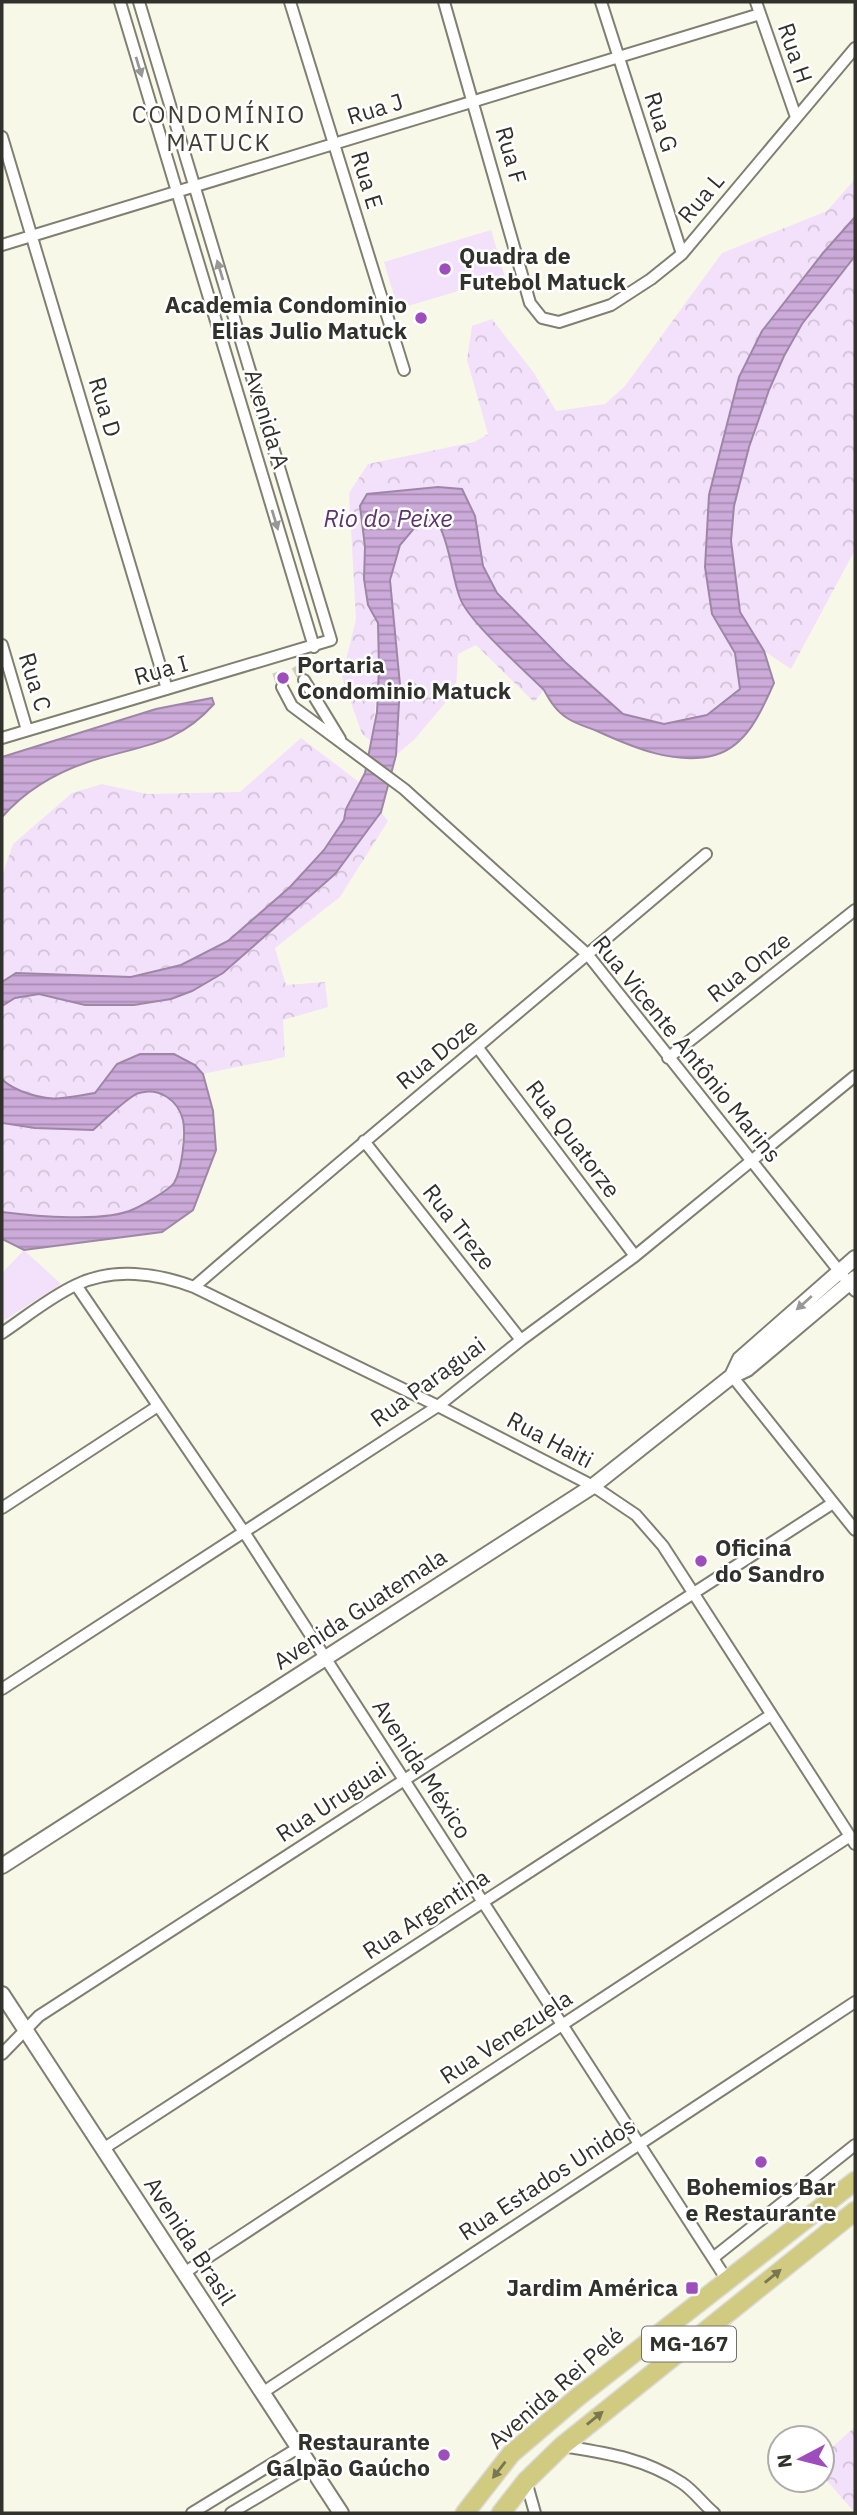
<svg xmlns="http://www.w3.org/2000/svg" width="857" height="2515" viewBox="0 0 857 2515" font-family="'IBM Plex Sans',sans-serif">
  <defs>
    <pattern id="forest-crowns" width="20" height="18" patternUnits="userSpaceOnUse" patternTransform="scale(1.75)"><rect width="20" height="18" fill="#f3e1fb"/><path d="M2 6a3 3 0 1 1 6 0M12 15a3 3 0 1 1 6 0" fill="none" stroke="#d1c2d7"/></pattern>
    <pattern id="water-rules" width="6" height="5" patternUnits="userSpaceOnUse" patternTransform="scale(1.75)"><rect width="6" height="5" fill="#ccabda"/><path d="M0 2.5h6" fill="none" stroke="#a68cb1"/></pattern>
  </defs>
  <rect width="100%" height="100%" fill="#f8f8e8"/>
  <path fill="#f3e1fb" d="M491,230L505,277L398,309L384,262Z
    M24,1250L61,1284L2,1322V1273Z"/>
  <path fill="url(#forest-crowns)" d="M855,179V217L823,253L762,331L739,377L709,495L705,567L712,613L735,653L740,689L707,715L664,724L623,714L565,662L497,593L483,566L475,516L438,487L403,491L365,547L364,579L368,605L378,623L379,668L372,742L362,734L342,677L356,619L349,493L368,464L474,442L488,434L467,360L472,326L492,319L534,373L556,411L605,404L625,386L722,253L827,211Z
    M855,256V550L791,669L764,651L740,612L731,541L734,506L749,447L769,390L784,356L802,324Z
    M427,522L439,525C451,548 451,574 460,598C468,621 525,670 544,690L534,702L476,645L458,654L456,690L414,740L396,755C397,731 400,708 399,684C398,638 369,543 427,522Z
    M301,738L359,782L346,809L344,820L324,850L290,887L228,941L181,965L131,977L16,973L2,982V876L13,844L72,793L102,784L147,794L240,792Z
    M381,812L388,821L340,897L275,948L286,985L325,982L328,1007L283,1020L285,1057L203,1074L195,1065L117,1064L95,1093C64,1098 51,1103 21,1091C14,1088 7,1085 2,1079V1006C25,982 61,1003 88,1005C114,1006 143,1007 168,1000C217,985 252,947 289,915C304,901 324,888 337,872C353,853 366,832 381,812Z
    M162,1092L172,1100L183,1120L182,1165L173,1185L133,1211L108,1215L53,1218L2,1212V1123L35,1128L93,1130L138,1093Z
    M855,2427V2513L822,2475V2456Z"/>
  <path fill="url(#water-rules)" stroke="#9e87a6" stroke-width="2" d="M855,217V256L802,324L784,356L769,390L749,447L734,506L731,541L740,612L764,651L774,683C762,710 747,746 715,755C676,766 632,747 597,731C587,727 576,724 567,718C556,711 550,701 544,690C524,670 468,621 460,598C451,574 451,548 439,525L427,522L416,526L400,545L390,580L400,685L396,755L381,812L335,874L223,973L192,991L171,999L134,1005H85L39,994L15,998L2,1006V982L16,973L131,977L181,965L228,941L290,887L324,850L344,820L346,809L365,773L377,712L379,668L378,623L368,605L364,579L365,547L360,506L367,494L438,487L462,489L475,516L483,566L497,593L565,662L623,714L664,724L707,715L740,689L735,653L712,614L705,567L709,495L739,377L762,331L823,253Z
    M212,698L214,704C176,747 139,745 88,762C55,773 25,791 2,817V757L156,709Z
    M140,1054H174L195,1065L203,1074L213,1111L216,1150L193,1210L162,1232L24,1250L2,1239V1212C34,1216 105,1223 134,1209C143,1205 169,1190 174,1183C182,1170 186,1135 183,1120C178,1100 159,1087 139,1093C130,1095 102,1122 93,1130L35,1128L2,1123V1079C7,1085 14,1088 21,1091C51,1103 64,1098 95,1093L117,1064Z"/>
  <g fill="none" stroke-linecap="round" stroke-linejoin="round">
    <path stroke="#d0d0c2" stroke-width="10" stroke-dasharray="10 5" stroke-linecap="butt" d="M296,666L304,680
      M277,672L282,687"/>
    <g stroke="#808072" stroke-width="14">
      <path id="minor" d="M120,2L314,647
        M290,2L404,370
        M444,2L530,303L542,318L559,322L611,305L651,279L682,254L855,48
        M601,2L682,254
        M756,2L796,117
        M2,137L167,689
        M2,245L760,14
        M2,645L27,730
        M304,680L340,739
        M282,687L292,706L404,789L588,955L855,1291
        M2,738L331,640L139,2
        M478,1048L635,1256
        M668,1058L855,910
        M364,1141L521,1340
        M76,1285L244,1532L727,2280
        M194,1287C363,1141 536,999 706,854
        M2,1333C26,1317 50,1297 76,1285C113,1267 157,1273 194,1287L438,1406L593,1486L636,1515L663,1546L855,1844
        M732,1376L855,1530
        M2,1508L158,1406
        M2,1689L438,1406L521,1340L635,1256L855,1076
        M2,2054L39,2016L833,1503
        M103,2149L771,1715
        M713,2258L855,2145
        M184,2273L850,1836
        M262,2393L855,2002
        M562,2446C606,2453 644,2458 682,2483C694,2491 703,2504 714,2513
        M526,2481L535,2513
        M192,2513L298,2448
        M231,2513L310,2466"/>
    </g>
    <g stroke="#808072" stroke-width="18">
      <path id="tertiary" d="M732,1376L740,1359L855,1258
        M2,1866L593,1486L732,1376L747,1369L855,1278
        M2,1994L341,2513"/>
    </g>
    <g stroke="#dadad9" stroke-width="21">
      <path id="primary" d="M465,2513L511,2454L579,2396L855,2181
        M501,2513L526,2481L562,2446L855,2211"/>
    </g>
    <use href="#minor" stroke="#fff" stroke-width="10"/>
    <use href="#tertiary" stroke="#fff" stroke-width="14"/>
    <use href="#primary" stroke="#d0cb80" stroke-width="18"/>
  </g>
  <defs><path id="oneway-solid" d="M-6-.8H1V-3.2L6.5 0L1 3.2V.8H-6Z" transform="scale(1.75)"/></defs>
  <g fill="#989896">
    <use href="#oneway-solid" transform="translate(139 67) rotate(73)"/>
    <use href="#oneway-solid" transform="translate(220 270) rotate(-107)"/>
    <use href="#oneway-solid" transform="translate(275 520) rotate(73)"/>
    <use href="#oneway-solid" transform="translate(804 1303) rotate(138)"/>
  </g>
  <g fill="#797752">
    <use href="#oneway-solid" transform="translate(773 2276) rotate(-39)"/>
    <use href="#oneway-solid" transform="translate(595 2418) rotate(-39)"/>
    <use href="#oneway-solid" transform="translate(499 2470) rotate(128)"/>
  </g>
  <g fill="#9e4dbd" stroke="#fff" stroke-width="2.5">
    <circle cx="445" cy="269" r="7"/>
    <circle cx="421" cy="318" r="7"/>
    <circle cx="283" cy="678" r="7"/>
    <circle cx="701" cy="1561" r="7"/>
    <circle cx="761" cy="2162" r="7"/>
    <rect x="685" y="2281" width="14" height="14" rx="3.5"/>
    <circle cx="444" cy="2455" r="7"/>
  </g>
  <g text-anchor="middle" stroke-width="5" stroke-linejoin="round" paint-order="stroke">
    <rect fill="#fff" stroke="#70706b" stroke-width="2" x="642" y="2326.5" width="94" height="35" rx="5"/>
    <g font-size="21" font-weight="bold" fill="#32322c">
      <text x="689" y="2351">MG-167</text>
    </g>
    <g font-size="23" fill="#32322c" stroke="#fff">
      <text transform="translate(795 53) rotate(71)" y="8">Rua H</text>
      <text transform="translate(375 109) rotate(-17)" y="8">Rua J</text>
      <text transform="translate(661 122) rotate(72)" y="8">Rua G</text>
      <text transform="translate(511 155) rotate(74)" y="8">Rua F</text>
      <text transform="translate(367 180) rotate(73)" y="8">Rua E</text>
      <text transform="translate(701 198) rotate(-50)" y="8">Rua L</text>
      <text transform="translate(105 407) rotate(73)" y="8">Rua D</text>
      <text transform="translate(267 419) rotate(73)" y="8">Avenida A</text>
      <text transform="translate(161 670) rotate(-16)" y="8">Rua I</text>
      <text transform="translate(35 682) rotate(73)" y="8">Rua C</text>
      <text transform="translate(749 967) rotate(-38)" y="8">Rua Onze</text>
      <text transform="translate(687 1049) rotate(51)" y="8">Rua Vicente Antônio Marins</text>
      <text transform="translate(437 1054) rotate(-39)" y="8">Rua Doze</text>
      <text transform="translate(573 1139) rotate(53)" y="8">Rua Quatorze</text>
      <text transform="translate(459 1227) rotate(52)" y="8">Rua Treze</text>
      <text transform="translate(428 1382) rotate(-36)" y="8">Rua Paraguai</text>
      <text transform="translate(550 1440) rotate(28)" y="8">Rua Haiti</text>
      <text transform="translate(360 1609) rotate(-33)" y="8">Avenida Guatemala</text>
      <text transform="translate(422 1769) rotate(57)" y="8">Avenida México</text>
      <text transform="translate(331 1802) rotate(-33)" y="8">Rua Uruguai</text>
      <text transform="translate(426 1914) rotate(-33)" y="8">Rua Argentina</text>
      <text transform="translate(506 2037) rotate(-33)" y="8">Rua Venezuela</text>
      <text transform="translate(547 2179) rotate(-33)" y="8">Rua Estados Unidos</text>
      <text transform="translate(190 2241) rotate(57)" y="8">Avenida Brasil</text>
      <text transform="translate(556 2388) rotate(-41)" y="8">Avenida Rei Pelé</text>
    </g>
    <g font-size="23" font-weight="bold" fill="#32322c" stroke="#fff" text-anchor="start">
      <text x="459" y="264">Quadra de<tspan x="459" dy="26">Futebol Matuck</tspan></text>
      <text x="407" y="313" text-anchor="end">Academia Condominio<tspan x="407" dy="26">Elias Julio Matuck</tspan></text>
      <text x="297" y="673">Portaria<tspan x="297" dy="26">Condominio Matuck</tspan></text>
      <text x="715" y="1556">Oficina<tspan x="715" dy="26">do Sandro</tspan></text>
      <text x="761" y="2195" text-anchor="middle">Bohemios Bar<tspan x="761" dy="26">e Restaurante</tspan></text>
      <text x="678" y="2296" text-anchor="end">Jardim América</text>
      <text x="430" y="2450" text-anchor="end">Restaurante<tspan x="430" dy="26">Galpão Gaúcho</tspan></text>
    </g>
    <g font-size="24" letter-spacing="2" fill="#3f3e32" stroke="#fff">
      <text x="219" y="123">CONDOMÍNIO<tspan x="219" dy="28">MATUCK</tspan></text>
    </g>
    <g font-size="24" font-style="italic" fill="#5c336d" stroke="#fff">
      <text x="388" y="527">Rio do Peixe</text>
    </g>
  </g>
  <rect width="857" height="2515" fill="none" stroke="#32322c" stroke-width="7"/>
  <g transform="translate(801 2459) rotate(263)"><circle r="33" fill="#ffffff" stroke="#adadab" stroke-width="2"/>
  <path d="M0-5L12 26L0 18L-12 26Z" fill="#9e4dbd"/>
  <text y="-10" font-size="19" font-weight="bold" text-anchor="middle" fill="#32322c">N</text>
  </g>
</svg>
